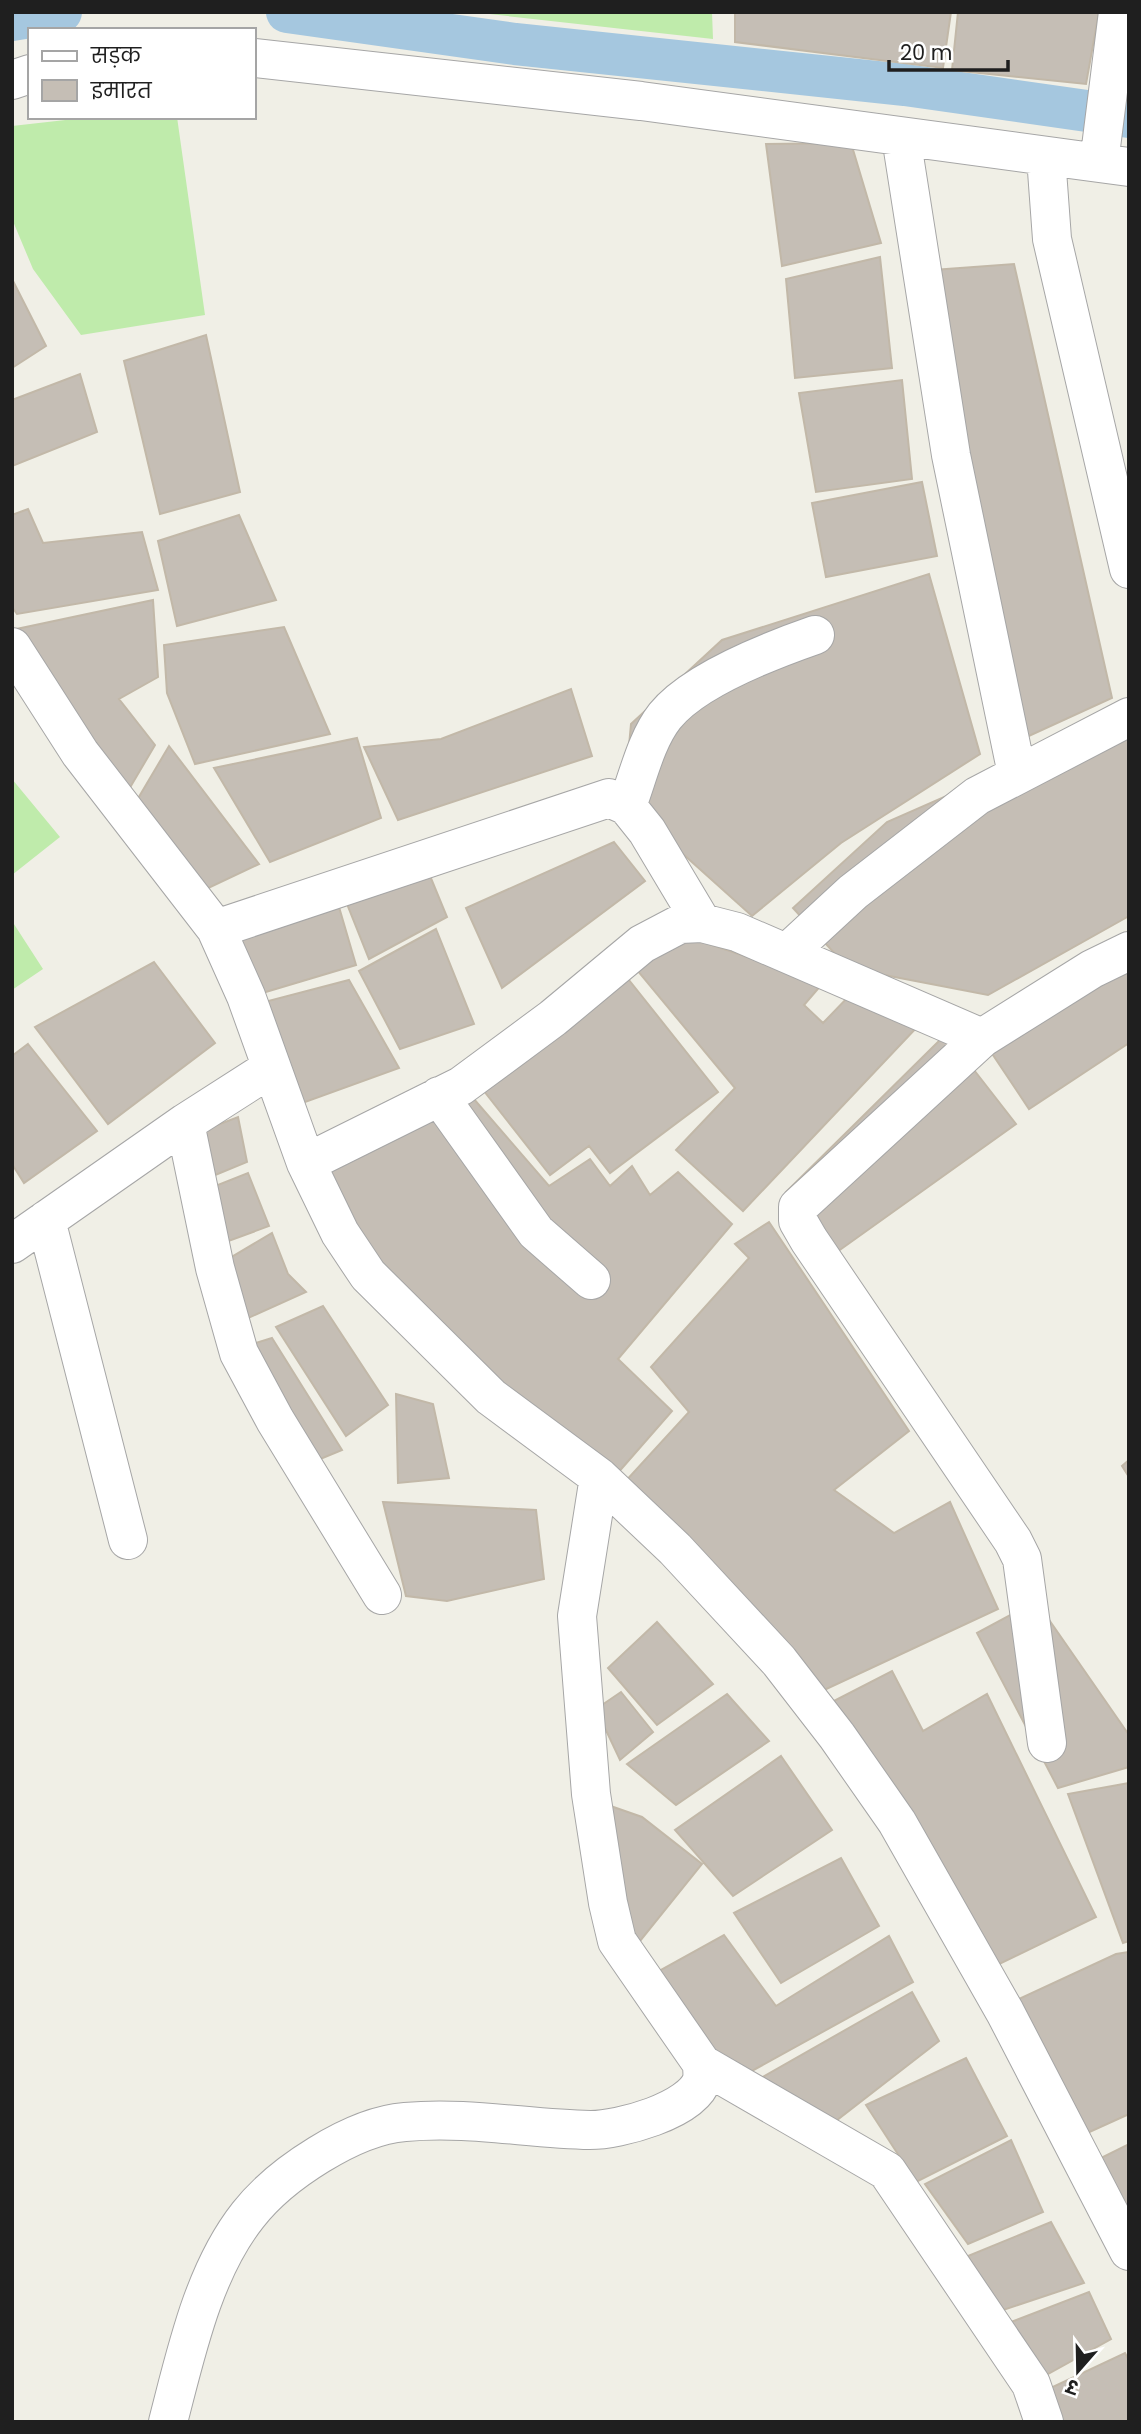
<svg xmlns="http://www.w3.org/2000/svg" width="1141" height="2434" viewBox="0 0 1141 2434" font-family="Poppins,'Noto Sans Devanagari',sans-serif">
  <rect width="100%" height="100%" fill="#f0efe6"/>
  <path fill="#bfebab" d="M471,12H712L713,39Z
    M92,117H177L205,315L81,335L33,269L12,219V126Z
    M12,779L60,837L12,875Z
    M12,921L43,969L12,990Z"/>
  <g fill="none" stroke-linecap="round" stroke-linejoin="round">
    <path stroke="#a5c7df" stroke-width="42" d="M287,12L515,44L905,85L1129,117
      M12,20L61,12"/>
  </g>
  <path fill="#c5beb5" stroke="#c2b8a8" stroke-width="2" d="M735,12H951L943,68L735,42Z
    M958,12H1099L1086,84L952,70Z
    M851,143L881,243L782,266L766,144Z
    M880,257L892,368L795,378L786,279Z
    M1014,264L1112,698L1020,740L920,271Z
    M12,279L46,346L12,368Z
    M206,335L240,492L160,514L124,361Z
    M80,374L97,432L12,466V400Z
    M902,380L912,479L816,492L799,393Z
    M922,482L937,556L826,577L812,503Z
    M28,509L43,543L142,532L158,590L17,614L12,607V515Z
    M239,515L276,600L177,626L158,541Z
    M929,574L980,754L841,843L752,916L624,801L631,724L722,640Z
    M153,600L158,677L119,699L155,745L128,791L12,630Z
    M284,627L330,734L195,764L167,693L164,645Z
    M571,689L592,756L398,820L364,747L441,739Z
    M1120,720L1129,738V916L988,995L848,968L793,908L887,822Z
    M357,738L381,818L270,862L214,768Z
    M169,746L259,864L204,890L133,807Z
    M614,842L645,881L502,988L466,908Z
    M428,871L447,917L369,959L343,894Z
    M339,907L356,965L259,994L227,935Z
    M436,929L474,1024L400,1049L359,971Z
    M674,932L823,983L804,1005L823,1023L852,993L919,1025L743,1211L676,1150L735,1088L632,964Z
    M1129,953V1043L1029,1109L985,1043Z
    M154,962L215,1043L108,1124L35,1027Z
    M621,970L718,1092L610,1173L589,1146L550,1175L480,1086Z
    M349,980L399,1068L294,1106L249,1006Z
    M946,1034L1016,1124L837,1252L786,1192Z
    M28,1044L97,1131L24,1183L12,1164V1056Z
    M473,1098L549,1186L590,1159L610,1186L632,1166L650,1195L678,1172L732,1224L618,1359L672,1411L616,1475L397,1298L304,1165Z
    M238,1117L247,1162L203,1180L194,1134Z
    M248,1173L269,1226L215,1246L200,1192Z
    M769,1222L909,1431L834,1490L894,1533L950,1502L998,1609L822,1691L623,1484L689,1412L651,1367L749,1258L735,1244Z
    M272,1233L288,1274L306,1292L226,1328L218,1265Z
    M323,1306L388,1405L346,1436L276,1327Z
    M272,1338L342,1450L313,1462L239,1348Z
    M396,1394L433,1404L449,1478L398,1483Z
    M1129,1460V1477L1122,1466Z
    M383,1502L536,1510L544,1579L447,1601L406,1596Z
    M1036,1601L1129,1735V1767L1058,1788L977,1633Z
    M657,1622L713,1684L657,1725L608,1668Z
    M892,1671L923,1731L987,1694L1096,1917L989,1969L832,1702Z
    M621,1692L653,1732L620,1760L596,1709Z
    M727,1694L769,1741L676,1805L627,1764Z
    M781,1756L832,1830L733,1896L675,1830Z
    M1129,1783V1941L1123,1943L1068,1794Z
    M602,1803L642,1817L702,1864L636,1946Z
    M841,1858L879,1926L781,1983L734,1913Z
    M724,1935L776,2006L889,1936L913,1982L721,2088L648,1977Z
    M1129,1952V2114L1083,2135L1008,2004L1116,1954Z
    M912,1992L939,2041L810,2141L761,2078Z
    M966,2058L1007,2136L916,2182L866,2105Z
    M1011,2140L1043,2212L968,2244L925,2184Z
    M1129,2144V2232L1097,2160Z
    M1051,2222L1084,2283L997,2312L968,2256Z
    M1089,2292L1111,2339L1039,2379L998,2327Z
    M1125,2353L1129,2361V2422H1053L1042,2392Z"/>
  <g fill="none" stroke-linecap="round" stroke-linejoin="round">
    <g stroke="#a6a6a6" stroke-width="40">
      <path id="minor" d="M254,58L641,101L1129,167
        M12,80L30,74
        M901,137L951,455L1017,774
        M1046,157L1052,239L1129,569
        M1099,163L1118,12
        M12,647L80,753L216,929L246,996L306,1163L340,1233L368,1275L491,1397L599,1477L675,1549L779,1661L837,1736L897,1822L1005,2012L1129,2251
        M627,806C638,777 646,740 665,716C694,680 772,650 815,635
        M216,929L609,798L627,806L647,831L702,923
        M787,953L853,892L977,796L1129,717
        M271,1068L185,1123L215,1268L239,1353L275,1420L382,1595
        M439,1096L536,1232L591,1280
        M306,1163L461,1086L553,1018L642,944L680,924L702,923L737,932L982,1038
        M46,1220L128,1540
        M12,1244L185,1123
        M1047,1743L1022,1559L1013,1541L809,1240L798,1221V1207L982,1038L1092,969L1129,951
        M702,2064L887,2171L1031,2384L1044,2422
        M168,2422C186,2353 203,2272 248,2215C280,2174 353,2126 405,2122C467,2116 529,2129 590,2130C619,2130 692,2111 702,2080C703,2075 702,2069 702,2064L617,1941L608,1903L591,1794L577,1616L599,1477"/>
    </g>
    <use href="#minor" stroke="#fff" stroke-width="38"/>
  </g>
  <rect width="1141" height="2434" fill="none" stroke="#1f1f1f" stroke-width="28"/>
  <rect x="28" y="28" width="228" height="91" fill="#ffffff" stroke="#a5a5a5" stroke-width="2"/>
  <rect x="42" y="51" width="35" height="10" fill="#ffffff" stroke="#a5a5a5" stroke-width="2"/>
  <text x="91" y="63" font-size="21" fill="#1f1f1f">सड़क</text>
  <rect x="42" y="80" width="35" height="21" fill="#c5beb5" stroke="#a5a5a5" stroke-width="2"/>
  <text x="91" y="98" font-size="21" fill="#1f1f1f">इमारत</text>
  <g transform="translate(1078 2371) rotate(200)" stroke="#ffffff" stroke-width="5" paint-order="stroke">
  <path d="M0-5L12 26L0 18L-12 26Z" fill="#1f1f1f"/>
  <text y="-10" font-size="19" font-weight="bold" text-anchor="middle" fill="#1f1f1f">उ</text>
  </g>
  <path d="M889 60v10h119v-10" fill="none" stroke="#1f1f1f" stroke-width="3.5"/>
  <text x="900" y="60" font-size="21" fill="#1f1f1f" stroke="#ffffff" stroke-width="5" paint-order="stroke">20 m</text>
</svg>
